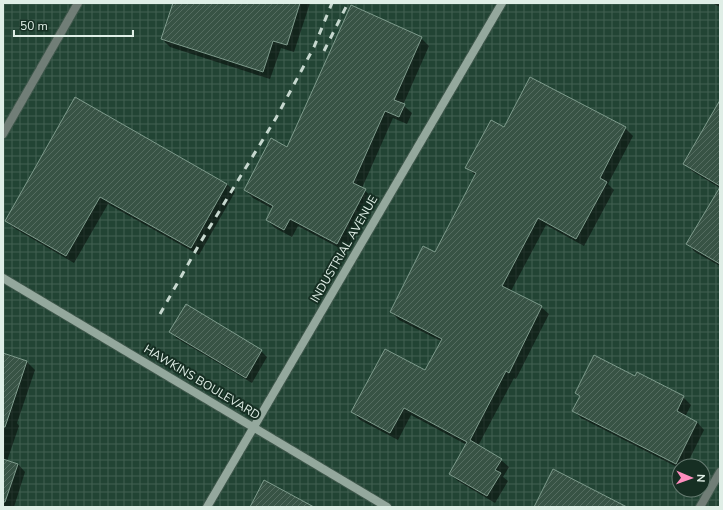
<svg xmlns="http://www.w3.org/2000/svg" width="723" height="510" viewBox="0 0 723 510" font-family="'Nunito Sans',sans-serif">
  <defs>
    <pattern id="industrial-grid" width="8" height="8" patternUnits="userSpaceOnUse"><rect width="8" height="8" fill="#224434"/><path d="M0 4h8M4 0v8" fill="none" stroke="#425f51"/></pattern>
    <pattern id="building-hatch" width="6" height="6" patternUnits="userSpaceOnUse"><rect width="6" height="6" fill="#385345"/><path d="M-1 1l2-2M0 6l6-6M5 7l2-2" fill="none" stroke="#546c60"/></pattern>
  </defs>
  <rect width="100%" height="100%" fill="#203a2d"/>
  <path fill="url(#industrial-grid)" fill-rule="evenodd" d="M3,3H720V507H3ZM679,466H703V490H679Z"/>
  <path fill="#0007" d="M174,3H310L294,52L281,48L270,79L170,47L162,39Z
    M712,3H720V7Z
    M421,38L429,46L403,105L412,113L407,124L393,118L362,188L373,198L345,251L298,226L292,237L275,228L267,220L273,209L253,198L245,190L288,148Z
    M76,98L227,184L235,192L199,255L108,204L74,263L14,228L6,221Z
    M720,102V188L692,171L684,163Z
    M505,128H625L633,136L608,184L614,190L584,246L546,225L511,291L541,307L549,314L516,379L514,378L478,446L501,460L509,467L503,477L508,481L495,503L458,481L450,474L467,445L411,415L398,440L360,420L353,412L426,371L441,341L399,320L391,312L435,253L476,176L467,167Z
    M720,189V266L695,252L688,244Z
    M171,332L261,351L267,357L252,383L176,338Z
    M3,354L27,362L35,370L17,423L19,426L7,461L18,464L25,472L14,507H3Z
    M635,377L683,397L691,405L685,417L697,422L704,430L686,466H679V468L581,418L574,411L581,397L576,393Z"/>
  <path fill="url(#building-hatch)" stroke="#7e9b8c" d="M173,3H300L287,45L273,41L263,72L161,39Z
    M351,5L422,37L394,100L405,104L399,117L385,111L353,183L366,189L337,244L290,219L284,230L266,220L273,206L244,190L271,138L287,147Z
    M530,77L626,127L600,178L607,182L576,239L538,218L502,286L542,306L509,373L506,371L470,440L502,459L495,470L501,473L487,496L449,474L467,442L404,408L390,433L351,412L385,349L425,370L442,339L390,312L423,246L435,252L476,173L465,168L491,120L504,127Z
    M75,97L227,184L191,248L100,197L66,256L5,221Z
    M720,100V186L683,164Z
    M720,187V264L686,244Z
    M186,304L262,350L246,378L169,332Z
    M3,353L27,361L5,427H3Z
    M594,355L635,376L637,372L684,396L677,411L697,422L676,464L572,411L580,396L575,393Z
    M3,459L18,464L5,502H3Z
    M553,469L627,507H534Z
    M264,480L314,507H250Z"/>
  <g fill="none" stroke-linecap="round" stroke-linejoin="round">
    <g stroke="#3f574b" stroke-width="10">
      <path id="street" d="M3,134L78,3
        M700,507L720,472"/>
    </g>
    <g stroke="#3f574b" stroke-width="10">
      <path id="secondary" d="M3,278L387,507
        M207,507L502,3"/>
    </g>
    <use href="#street" stroke="#717e77" stroke-width="8"/>
    <use href="#secondary" stroke="#94a89d" stroke-width="8"/>
    <path stroke="#c7d8cf" stroke-width="3" stroke-dasharray="7 7" stroke-linecap="butt" d="M324,51L348,3
      M160,314L200,243L276,118L314,47L332,3"/>
  </g>
  <g text-anchor="middle" stroke-width="4" stroke-linejoin="round" paint-order="stroke">
    <g font-size="12" fill="#dfeee6" stroke="#162f23">
      <text transform="translate(344 249) rotate(-60)" y="4">INDUSTRIAL AVENUE</text>
      <text transform="translate(202 382) rotate(31)" y="4">HAWKINS BOULEVARD</text>
    </g>
  </g>
  <rect width="723" height="510" fill="none" stroke="#dfeee6" stroke-width="8"/>
  <g transform="translate(691 478) rotate(92)"><circle r="19" fill="#162f23" stroke="#667b71"/>
  <path d="M0-3L7 15L0 10L-7 15Z" fill="#fe8ebe"/>
  <text y="-6" font-size="11" font-weight="bold" text-anchor="middle" fill="#dfeee6">N</text>
  </g>
  <path d="M14 30v6h119v-6" fill="none" stroke="#dfeee6" stroke-width="2"/>
  <text x="20" y="30" font-size="12" fill="#dfeee6" stroke="#162f23" stroke-width="3" paint-order="stroke">50 m</text>
</svg>
